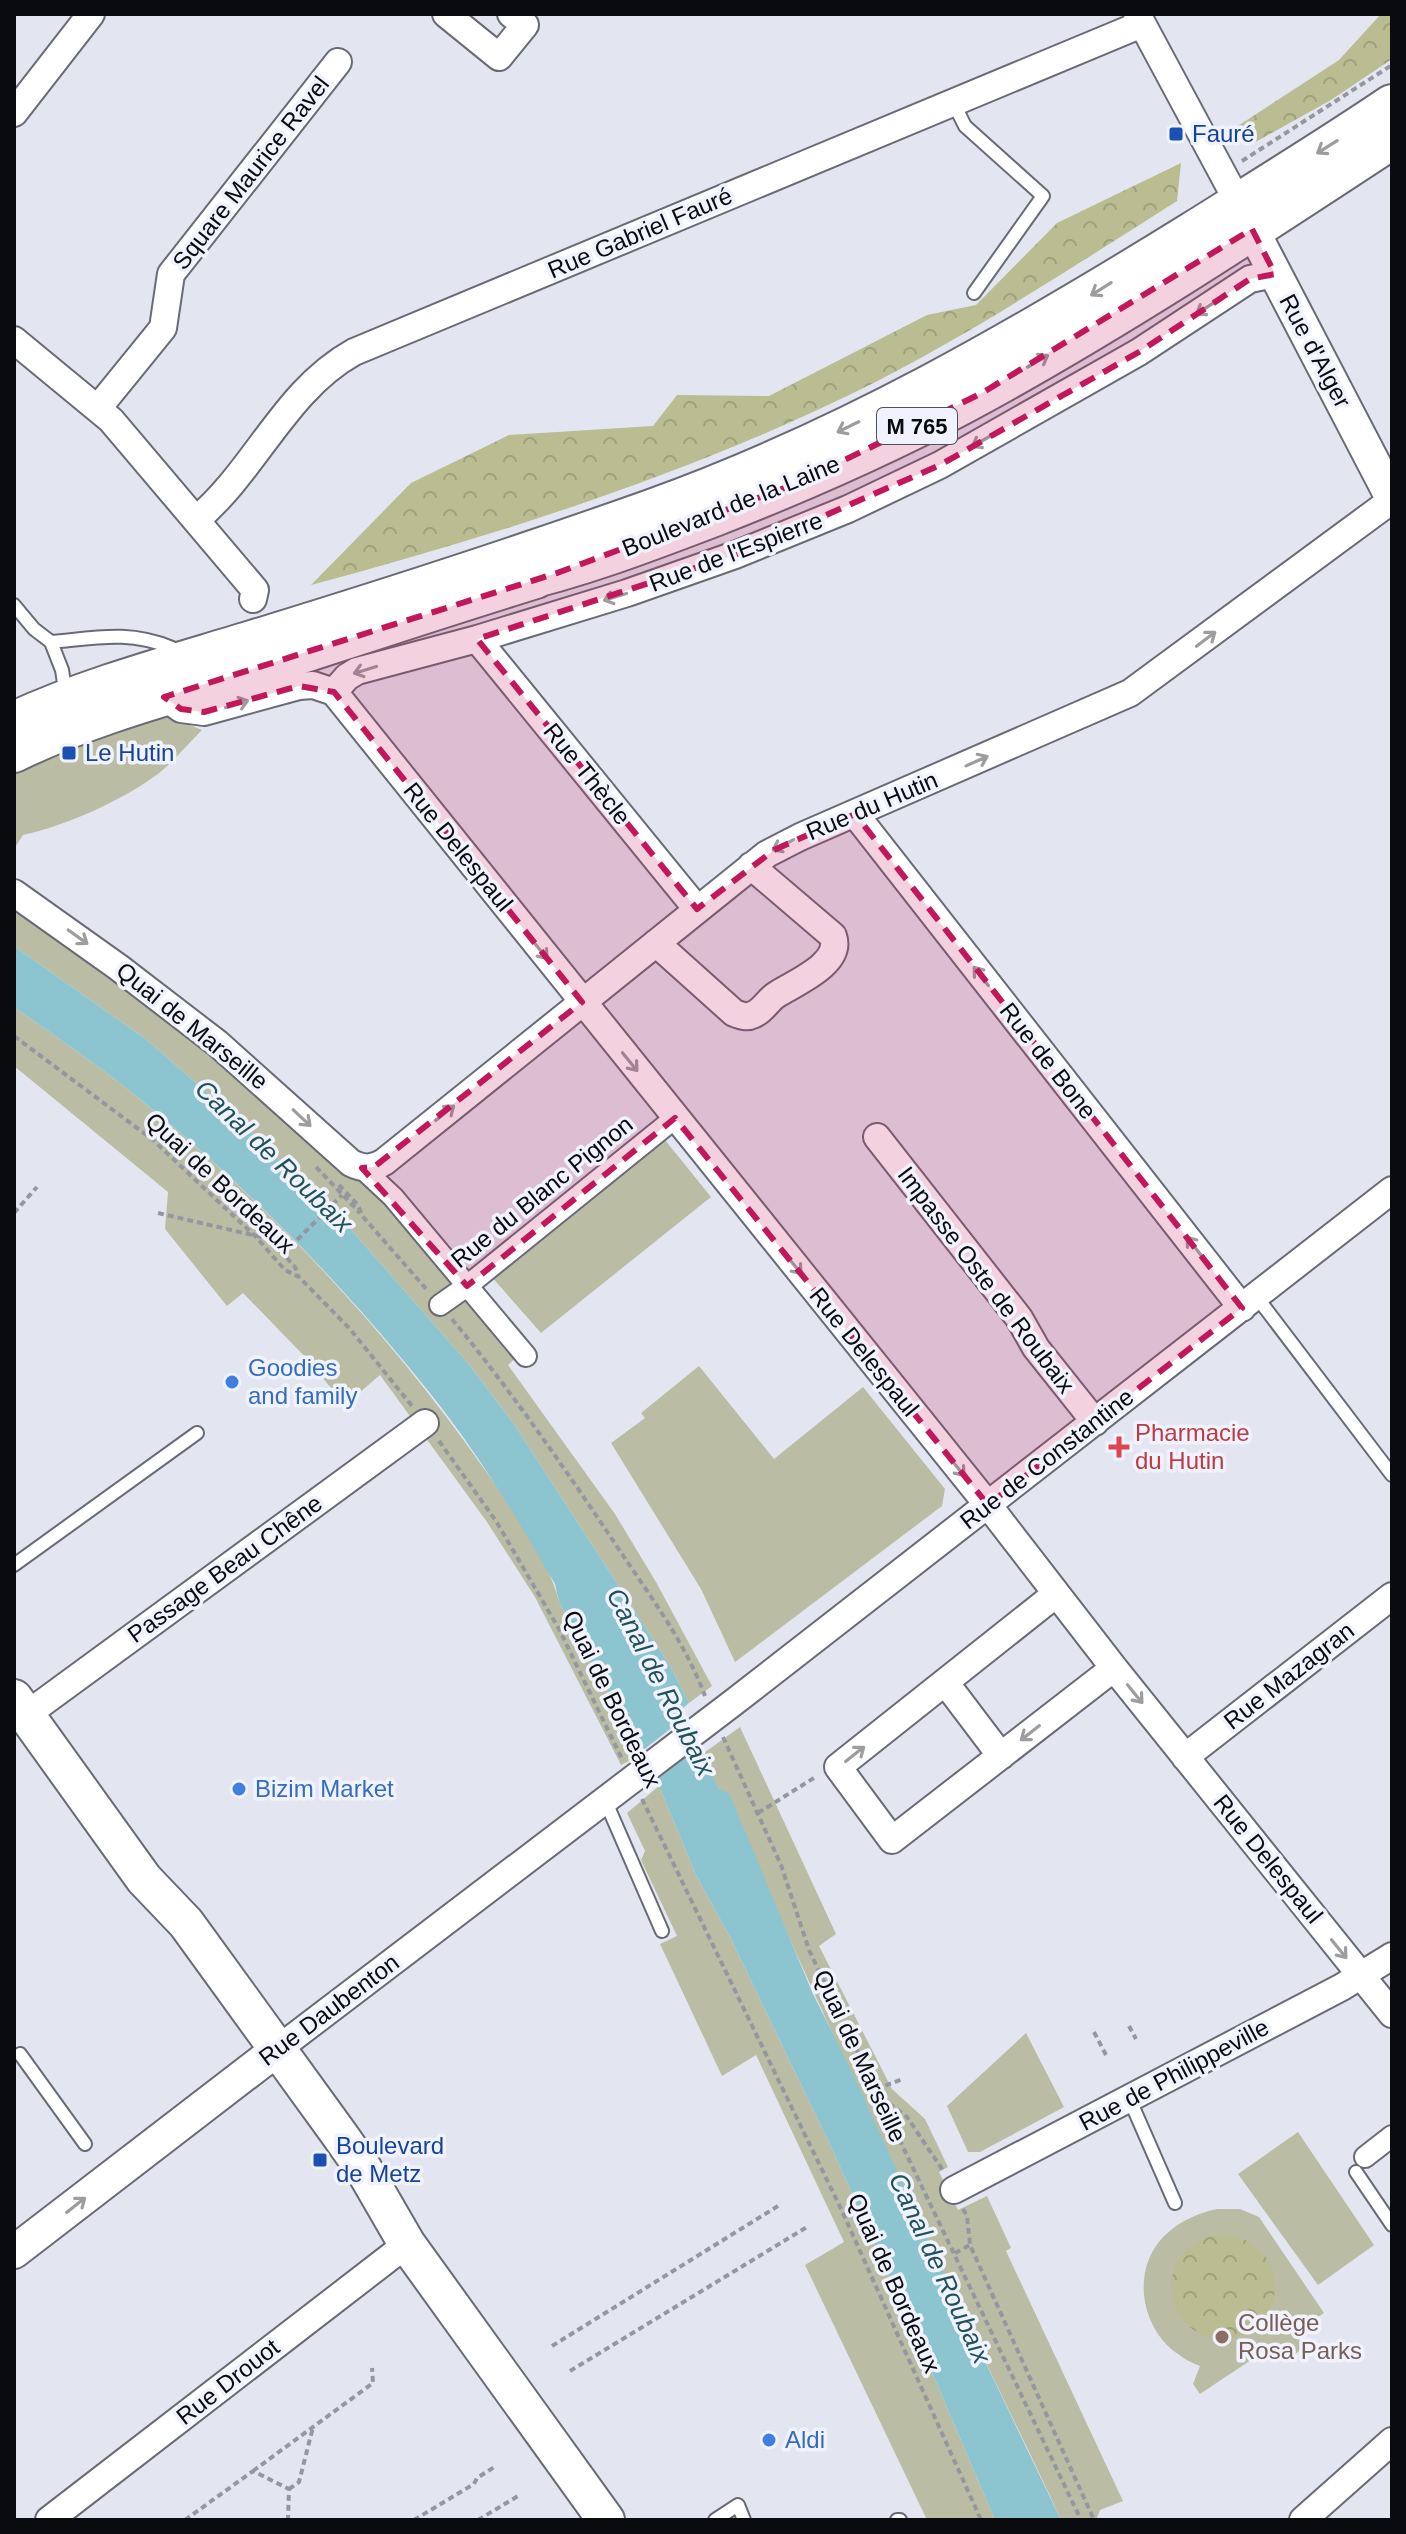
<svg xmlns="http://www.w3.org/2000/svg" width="1406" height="2534" viewBox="0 0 1406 2534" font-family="Helvetica,sans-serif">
  <defs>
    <pattern id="forest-crowns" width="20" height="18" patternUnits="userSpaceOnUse" patternTransform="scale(2)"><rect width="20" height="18" fill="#b9bd91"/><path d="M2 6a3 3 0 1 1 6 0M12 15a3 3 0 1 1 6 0" fill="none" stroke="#9ea17c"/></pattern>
  </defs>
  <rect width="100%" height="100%" fill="#e3e6f1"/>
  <path fill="#babda3" d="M163,714L202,730C188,744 174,761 158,774C123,800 66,826 23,835L14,849V772L48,755Z
    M14,909L167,1019L268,1102L368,1178L520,1354L508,1365L615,1514L656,1582L712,1686L689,1703L669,1664L514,1424L467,1362L347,1225L243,1124L147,1040L14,946Z
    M14,1007C53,1035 94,1062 131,1092C265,1200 387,1330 485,1470C510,1505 550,1561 559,1602L616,1706L623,1711L638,1745L629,1761L621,1765L535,1597L487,1522L380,1375L345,1405L308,1360L243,1293L227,1306L165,1229L168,1192L14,1066Z
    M665,1140L711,1197L541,1333L491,1276Z
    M699,1366L774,1459L863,1387L945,1489L942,1506L735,1662L701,1589L611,1443L645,1418L641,1413Z
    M740,1727L836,1934L819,1946L892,2089L925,2119L948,2167L939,2172L958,2210L987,2196L1011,2248L1006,2251L1123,2501L1100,2510L1096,2520H1061C1031,2454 998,2389 967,2323C884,2147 803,1971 725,1793L719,1789L701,1755Z
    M659,1786L696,1875L730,1937L834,2153L931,2370L995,2520H927L805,2265L844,2242L756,2055L722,2076L660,1944L677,1936L641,1860L645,1851L627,1813Z
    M1026,2033L1064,2107L980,2152H968L947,2106Z
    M1298,2132L1374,2245L1318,2285L1238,2174Z
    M1217,2209H1240L1259,2217L1324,2313L1296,2332L1306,2346L1287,2360L1275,2344L1200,2394L1193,2384L1200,2366C1192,2363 1184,2359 1178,2354C1143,2330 1132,2277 1158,2243C1173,2224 1194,2214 1217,2209Z"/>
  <path fill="url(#forest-crowns)" d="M1381,14H1392V59L1331,100L1252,144L1224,135L1339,60Z
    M1181,163L1177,201C1063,273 949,349 826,406C662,483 486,538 311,585L411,483L509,435L653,426L677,395L769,396L927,315L976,305L1057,223Z
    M1171 2287a52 52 0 1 1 104 0a52 52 0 1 1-104 0Z"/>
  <path fill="#8cc4cf" d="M14,946L147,1040L243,1124L347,1225L467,1362L514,1424L669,1664L689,1703L684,1707V1716L719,1789L729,1793L813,1994L852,2072L968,2326L1061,2520H995L931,2370L834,2153L730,1937L696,1875L659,1786L623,1711L616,1706L559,1602L555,1584C521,1525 486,1466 444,1411C355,1296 245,1183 131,1092C94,1062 53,1035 14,1007Z"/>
  <path fill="#e3e6f1" d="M688,1715L702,1743L655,1781L638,1754Z"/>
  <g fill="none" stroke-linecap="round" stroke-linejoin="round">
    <g stroke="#686b75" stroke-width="16">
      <path id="service" d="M954,104L965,126L1043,196L974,293
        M14,605L34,629L51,642C96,638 129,630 172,648
        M51,642L62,670L64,683
        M1256,1296L1392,1475
        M14,1565L197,1433
        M605,1800L662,1931
        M20,2054L85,2144
        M1129,2098L1175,2203
        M1356,2172L1392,2225
        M715,2520L738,2505L744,2520
        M897,2520H900"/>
    </g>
    <g stroke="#686b75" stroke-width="24">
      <path id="pedestrian" d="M362,1168L393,1197L526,1356
        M440,1305L467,1286L675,1118
        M1365,2157L1392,2136"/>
    </g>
    <g stroke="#686b75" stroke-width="30">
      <path id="minor" d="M446,14L499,57L525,25L511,14
        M1137,14L1239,204
        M14,113L91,14
        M14,340L111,420L255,590L253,599
        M98,408L163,328L171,274L338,62
        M196,520C256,470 284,391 354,352L1142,24
        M477,639L697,909
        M334,692L347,677L357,671L477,639L627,593L735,555L848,509L940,465L1139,352L1250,279L1275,274
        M164,697L181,709L204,712L299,686L313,685L334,692L988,1505L1114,1668L1392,2014
        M855,814L1242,1308
        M14,893L118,967L217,1043L351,1163C363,1169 373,1169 384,1162L767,854L800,837L1130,693L1392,500
        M656,943L734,1013C740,1015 746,1018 752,1015C762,1012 768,1000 776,995C794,983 843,964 833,936L751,866
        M877,1137L1019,1318L1036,1348L1095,1422
        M1056,1594L838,1767L892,1840L1114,1668
        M945,1682L1001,1756
        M26,1715L425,1423
        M1185,1757L1392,1596
        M278,2049L734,1702L1392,1190
        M954,2190L1342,1987L1392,1956
        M49,2520L407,2244
        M1303,2520L1392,2441"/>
    </g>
    <g stroke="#686b75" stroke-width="36">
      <path id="tertiary" d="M1242,210L1392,498
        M14,2252L278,2049"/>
    </g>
    <g stroke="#686b75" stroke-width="40">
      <path id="secondary" d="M14,754C92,716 174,695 256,670C349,640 442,609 536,580
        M14,1698L144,1879L186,1923L339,2134L363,2168L407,2244L606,2520"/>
    </g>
    <g stroke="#686b75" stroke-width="44">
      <path id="primary" d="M507,584C578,568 646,542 714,516C806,480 897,440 984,392C1122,316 1254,229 1385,143
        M14,722C93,686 170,666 252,641C386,600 519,557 651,510C846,440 1017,341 1193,232C1260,190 1327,149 1392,105"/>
    </g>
    <path stroke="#9597a0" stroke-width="4" stroke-dasharray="6 4" stroke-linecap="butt" d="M1242,161L1392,65
      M14,1036L153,1140L256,1237L285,1270L299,1277L350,1329L412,1406
      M316,1167L360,1213
      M339,1185L357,1204L364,1218L428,1291
      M14,1213L37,1187
      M158,1213L270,1239L295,1267L298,1275
      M283,1254L342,1195
      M452,1319C512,1392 566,1470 618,1548C650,1596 685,1642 705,1696
      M439,1441L496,1521L559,1629L622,1759
      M723,1737L781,1865L809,1950L1081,2520
      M642,1799L842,2211L981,2520
      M758,1813L817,1776
      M1129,2026L1136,2039
      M1094,2032L1106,2055
      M876,2089L903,2079
      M881,2097L907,2117L944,2172
      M963,2209L967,2216L970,2245L1094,2520
      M955,2253L970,2245
      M552,2346L778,2206
      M570,2371L807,2227
      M253,2471L373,2383L372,2368
      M289,2489L299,2482L313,2427
      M185,2520L253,2471L289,2489L288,2520
      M414,2520L474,2484L477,2478L496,2466
      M478,2520L518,2496"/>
    <use href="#service" stroke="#fff" stroke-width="12"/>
    <use href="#pedestrian" stroke="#fff" stroke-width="20"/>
    <use href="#minor" stroke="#fff" stroke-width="26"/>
    <use href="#tertiary" stroke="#fff" stroke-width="32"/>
    <use href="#secondary" stroke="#fff" stroke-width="36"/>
    <use href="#primary" stroke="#fff" stroke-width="40"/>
  </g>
  <defs><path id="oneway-shaft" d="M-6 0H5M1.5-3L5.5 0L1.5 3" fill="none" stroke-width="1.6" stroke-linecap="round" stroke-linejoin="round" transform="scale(2)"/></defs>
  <g stroke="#9d9d9f">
    <use href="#oneway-shaft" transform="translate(1327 147) rotate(148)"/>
    <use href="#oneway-shaft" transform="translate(1101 289) rotate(148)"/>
    <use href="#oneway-shaft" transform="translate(1206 308) rotate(147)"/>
    <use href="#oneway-shaft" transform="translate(1038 361) rotate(-30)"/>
    <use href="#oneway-shaft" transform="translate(848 427) rotate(154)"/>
    <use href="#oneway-shaft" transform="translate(982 441) rotate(150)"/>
    <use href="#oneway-shaft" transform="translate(615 597) rotate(163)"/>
    <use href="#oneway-shaft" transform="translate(1206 639) rotate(-37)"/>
    <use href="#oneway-shaft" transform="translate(365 670) rotate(163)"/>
    <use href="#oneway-shaft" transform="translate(237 704) rotate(-17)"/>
    <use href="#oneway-shaft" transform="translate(977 761) rotate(-24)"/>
    <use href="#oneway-shaft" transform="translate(783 845) rotate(153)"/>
    <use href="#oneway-shaft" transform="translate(78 937) rotate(36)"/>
    <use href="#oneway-shaft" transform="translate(540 950) rotate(51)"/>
    <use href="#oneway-shaft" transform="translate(981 976) rotate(-128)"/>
    <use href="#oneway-shaft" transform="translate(630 1062) rotate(51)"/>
    <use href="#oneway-shaft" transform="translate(445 1113) rotate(-39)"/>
    <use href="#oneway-shaft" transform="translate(302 1118) rotate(43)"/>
    <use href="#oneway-shaft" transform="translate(1194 1246) rotate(-128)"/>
    <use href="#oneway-shaft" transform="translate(794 1265) rotate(51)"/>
    <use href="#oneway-shaft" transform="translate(957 1467) rotate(51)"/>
    <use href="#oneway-shaft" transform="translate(1135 1694) rotate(51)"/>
    <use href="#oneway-shaft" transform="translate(1030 1733) rotate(142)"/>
    <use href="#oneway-shaft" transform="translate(855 1754) rotate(-38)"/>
    <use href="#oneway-shaft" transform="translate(1339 1949) rotate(51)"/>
    <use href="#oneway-shaft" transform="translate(76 2205) rotate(-38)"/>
  </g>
  <path fill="#c2185b" fill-opacity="0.2" stroke="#c2185b" stroke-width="6" stroke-dasharray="16 10" stroke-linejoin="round" d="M1252,229L1275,274L1250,279L1139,352L940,465L735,555L477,639L697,909L774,850L855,814L1242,1308L988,1505L675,1118L467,1286L362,1168L374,1167L582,1002L334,692L299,686L204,712L181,709L164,697L557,573L795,484L982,393Z"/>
  <g fill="#1a4fb4" stroke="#f0f3fe" stroke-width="3">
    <rect x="1168" y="126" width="16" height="16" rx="4"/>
    <rect x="61" y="745" width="16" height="16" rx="4"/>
    <rect x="312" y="2152" width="16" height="16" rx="4"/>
  </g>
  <g fill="#3f7fe0" stroke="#f0f3fe" stroke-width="3">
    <circle cx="232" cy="1382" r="8"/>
    <circle cx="239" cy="1789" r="8"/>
    <circle cx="769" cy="2440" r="8"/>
  </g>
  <path fill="#e0444e" stroke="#f0f3fe" stroke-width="3" d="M1115 1435h8v8h8v8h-8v8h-8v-8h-8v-8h8z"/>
  <circle fill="#8d6e63" stroke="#f0f3fe" stroke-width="3" cx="1222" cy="2337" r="8"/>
  <g text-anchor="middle" stroke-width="7" stroke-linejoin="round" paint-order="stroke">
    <rect fill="#f0f3fe" stroke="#4f5157" stroke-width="2" x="877" y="408" width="80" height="36" rx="6"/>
    <g font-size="22" font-weight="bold" fill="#0a0b0f">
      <text x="917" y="434">M 765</text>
    </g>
    <g font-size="24" fill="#164399" stroke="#f0f3fe" text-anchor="start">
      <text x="1192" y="142">Fauré</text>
      <text x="85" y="761">Le Hutin</text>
      <text x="336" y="2154">Boulevard<tspan x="336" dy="28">de Metz</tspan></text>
    </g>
    <g font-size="24" fill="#0a0b0f" stroke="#f0f3fe">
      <text transform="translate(251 173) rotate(-52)" y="8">Square Maurice Ravel</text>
      <text transform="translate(640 233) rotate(-23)" y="8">Rue Gabriel Fauré</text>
      <text transform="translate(1315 351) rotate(62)" y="8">Rue d'Alger</text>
      <text transform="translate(731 506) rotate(-22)" y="8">Boulevard de la Laine</text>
      <text transform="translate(736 552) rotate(-21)" y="8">Rue de l'Espierre</text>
      <text transform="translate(587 774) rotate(51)" y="8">Rue Thècle</text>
      <text transform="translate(872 806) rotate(-23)" y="8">Rue du Hutin</text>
      <text transform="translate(458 847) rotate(51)" y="8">Rue Delespaul</text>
      <text transform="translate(192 1026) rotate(39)" y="8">Quai de Marseille</text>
      <text transform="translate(1048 1061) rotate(52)" y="8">Rue de Bone</text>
      <text transform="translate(220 1183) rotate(43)" y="8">Quai de Bordeaux</text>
      <text transform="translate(542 1192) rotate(-39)" y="8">Rue du Blanc Pignon</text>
      <text transform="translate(986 1280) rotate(53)" y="8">Impasse Oste de Roubaix</text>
      <text transform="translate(864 1352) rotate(51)" y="8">Rue Delespaul</text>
      <text transform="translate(1047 1459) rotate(-38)" y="8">Rue de Constantine</text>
      <text transform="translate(225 1569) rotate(-36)" y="8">Passage Beau Chêne</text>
      <text transform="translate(1289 1676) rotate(-38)" y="8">Rue Mazagran</text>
      <text transform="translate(612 1699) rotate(64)" y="8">Quai de Bordeaux</text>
      <text transform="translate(1268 1859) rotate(51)" y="8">Rue Delespaul</text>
      <text transform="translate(329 2010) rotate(-37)" y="8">Rue Daubenton</text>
      <text transform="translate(860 2056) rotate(65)" y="8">Quai de Marseille</text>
      <text transform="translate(1174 2075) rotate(-28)" y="8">Rue de Philippeville</text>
      <text transform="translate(894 2283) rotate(66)" y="8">Quai de Bordeaux</text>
      <text transform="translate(228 2382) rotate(-38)" y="8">Rue Drouot</text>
    </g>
    <g font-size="24" fill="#366cbe" stroke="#f0f3fe" text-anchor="start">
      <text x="248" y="1376">Goodies<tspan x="248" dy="28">and family</tspan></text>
      <text x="255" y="1797">Bizim Market</text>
      <text x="785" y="2448">Aldi</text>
    </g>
    <g font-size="24" fill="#be3a42" stroke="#f0f3fe" text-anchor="start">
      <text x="1135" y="1441">Pharmacie<tspan x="1135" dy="28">du Hutin</tspan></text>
    </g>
    <g font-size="24" fill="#785e54" stroke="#f0f3fe" text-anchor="start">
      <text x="1238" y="2331">Collège<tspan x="1238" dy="28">Rosa Parks</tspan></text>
    </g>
    <g font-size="26" font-style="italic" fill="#21525b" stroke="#f0f3fe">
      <text transform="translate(274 1156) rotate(44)" y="9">Canal de Roubaix</text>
      <text transform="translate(661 1682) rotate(63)" y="9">Canal de Roubaix</text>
      <text transform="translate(940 2268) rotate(65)" y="9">Canal de Roubaix</text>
    </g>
  </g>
  <rect width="1406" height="2534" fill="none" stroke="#0a0b0f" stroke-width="32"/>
</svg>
